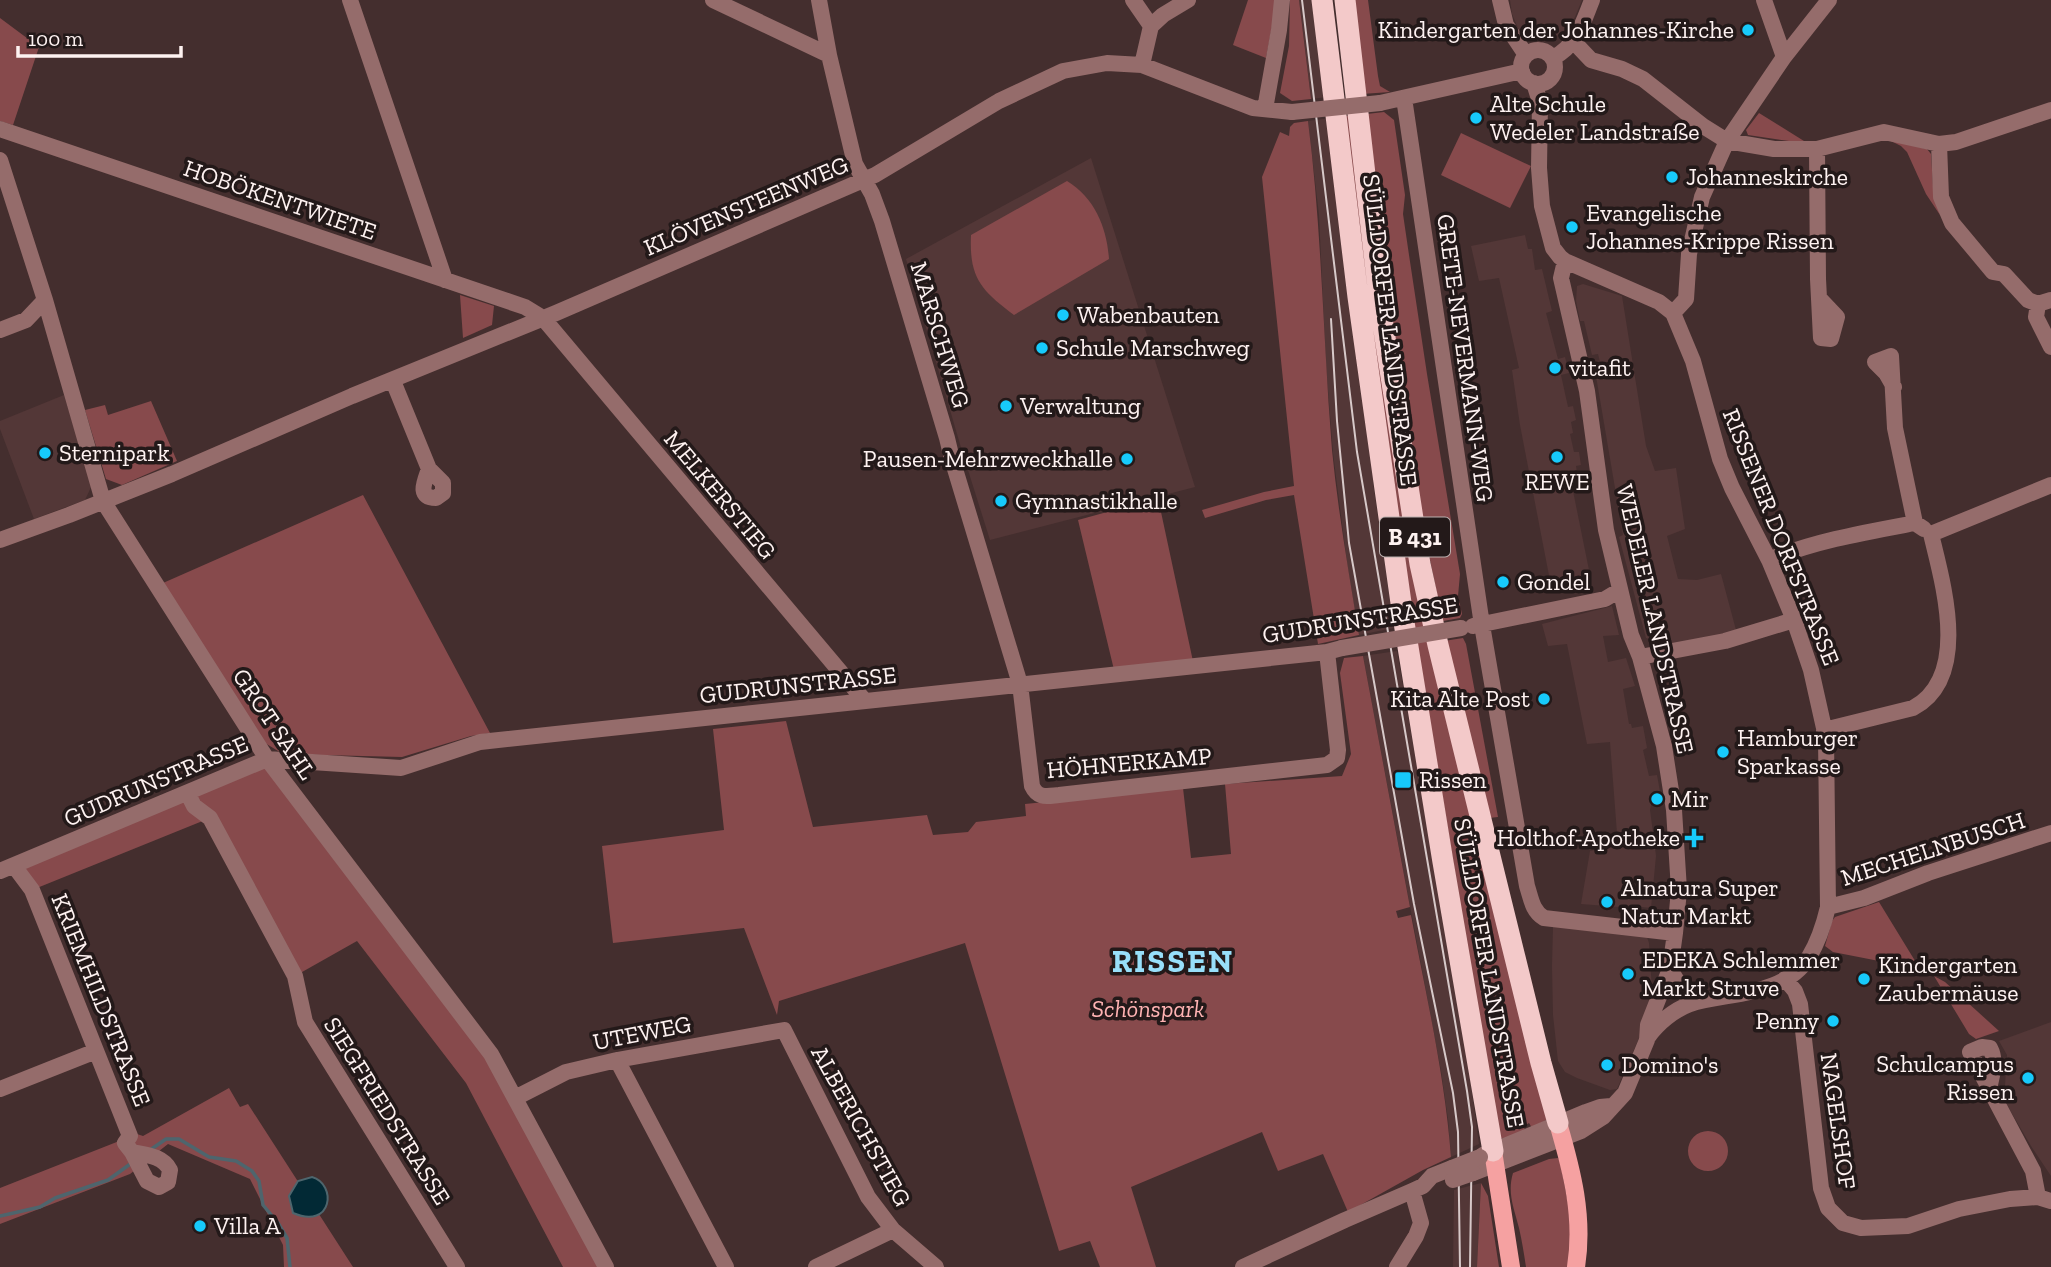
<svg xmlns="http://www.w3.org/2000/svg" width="2051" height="1267" viewBox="0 0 2051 1267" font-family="'Zilla Slab',serif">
  <rect width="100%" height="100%" fill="#442e2e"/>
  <path fill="#533737" d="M1299,0H1314L1327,97L1311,99Z
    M1510,0H1582L1575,17L1566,29L1553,39L1539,42L1528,37L1518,28L1512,14Z
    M1331,118L1374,467L1373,483L1394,628L1359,635L1347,563L1333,453L1326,365L1319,215L1308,121Z
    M1091,158L1195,487L990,540L962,451L906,259Z
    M1525,235L1528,249H1532L1535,270L1542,269L1552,311L1546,313L1558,359L1565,357L1569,373L1561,375L1568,407L1573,406L1576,420L1571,422L1573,433L1570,434L1574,452H1579L1581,465L1576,466L1578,479L1571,481L1591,580L1581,584L1552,591L1520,425L1512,370L1519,368L1499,278L1479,281L1471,246Z
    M1583,284L1622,296L1646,446L1655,471L1676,468L1685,529L1667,536L1678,579L1697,580L1721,574L1736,630L1717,637L1652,649L1649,639L1646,638L1619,537L1623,535L1596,376L1603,374L1598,354L1592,355L1584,321H1580L1576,301L1577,286Z
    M64,395L92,485L85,500L34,519L0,429V421Z
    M1612,606L1619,635L1603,636L1608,662L1626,658L1635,686L1623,689L1629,724H1631L1632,728L1643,726L1647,748L1643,750L1649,776L1657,775L1662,803L1651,805L1650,810L1656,856L1651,908L1624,905L1619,907L1581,904L1590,851L1618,846L1610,742L1587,744L1567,644L1548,646L1542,624Z
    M1397,651L1468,1062L1479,1144L1451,1157L1448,1119L1441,1071L1363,656Z
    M1557,925L1646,934L1649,943L1653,1006L1617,1089L1610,1090L1577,1078L1565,1072L1558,1061L1553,1015L1552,966L1553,927Z
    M2051,1022V1176L2031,1146L2004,1100L2007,1055L1999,1041Z
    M1481,1183L1477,1267H1453L1454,1190Z"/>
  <path fill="#874a4c" d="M1248,0H1277L1266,58L1233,45Z
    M1290,0H1299L1311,99L1292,101L1280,93L1289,46Z
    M1352,0H1368L1378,76L1380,86L1390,92L1362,94Z
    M0,18L39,47L13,125L0,121Z
    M1384,112L1394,120L1405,195L1403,214L1409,255L1427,374L1460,574L1458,596L1462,614L1460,618L1443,621C1405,454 1388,283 1367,114Z
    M1759,113L1804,141L1816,142L1789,141L1748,135L1746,130Z
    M1352,115L1376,314L1548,1116L1546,1120L1532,1128L1529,1123L1524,1126L1525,1131L1507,1139L1501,1138L1498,1134L1392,490L1346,116Z
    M1308,121C1322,230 1323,340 1332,450C1338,512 1349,573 1359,635L1318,644L1294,495L1266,500L1205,518L1202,510L1264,492L1294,486L1262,177L1280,132L1289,136L1290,127L1294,123Z
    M1461,133L1531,166L1510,208L1441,175Z
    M1889,140L1927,149L1931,154L1933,186L1940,215L1926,194L1907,152L1901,146Z
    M1067,181C1095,198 1107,228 1109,259L1014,315C981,290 969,278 971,235Z
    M460,295L494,306L492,325L463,338Z
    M151,401L177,461L122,485L106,479L85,410L105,405L108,415Z
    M363,495L490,733L471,736L402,757L283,754L260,740L163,583Z
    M1158,498L1194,666L1115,674L1078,520Z
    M1463,638L1466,644L1498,817L1489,818L1444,641Z
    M1363,656L1410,907L1396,911L1398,918L1411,915C1426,995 1445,1076 1451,1157L1423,1170L1348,1212L1323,1154L1278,1171L1262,1132L1131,1187L1156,1267H1100L1090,1241L1059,1251L965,943L779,1001L777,1015L744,928L613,943L602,846L724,830L713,729L786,721L813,827L927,815L933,835L968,832L976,822L1026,816L1025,804L1183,788L1191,858L1231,854L1225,784L1342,776L1351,754L1340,673L1344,658Z
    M267,759L491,1054L606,1267H563L466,1083L357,941L295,976L210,818L32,890L14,866Z
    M1879,902L1920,969L1833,952L1825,946L1832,921L1835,917Z
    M1934,976L1945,982L1999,1031L1976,1039L1969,1034Z
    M229,1088L240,1107L248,1104L353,1267H284L283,1245L250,1179L168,1144L130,1174L0,1224V1188L137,1134L143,1136Z
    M1688 1151a20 20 0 1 1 40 0a20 20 0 1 1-40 0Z
    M1558,1158L1560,1161L1571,1220L1569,1267H1526C1524,1254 1522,1241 1519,1228C1514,1208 1507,1193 1513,1173L1549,1159Z
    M1481,1183L1488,1196L1499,1267H1477Z"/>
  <path fill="#022935" stroke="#4e656d" stroke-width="2" d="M312,1177C337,1184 333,1230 293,1213L289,1196L298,1181Z"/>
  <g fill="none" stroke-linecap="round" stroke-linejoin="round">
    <path stroke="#4e656d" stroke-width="3.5" d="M150,1150L166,1139H179L209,1157L236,1161L252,1171L259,1181L263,1205L278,1223L287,1238L290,1267
      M0,1216L40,1207L55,1198L108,1180L133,1162"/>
    <path stroke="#956c6b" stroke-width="16" d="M350,0L445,280
      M713,0L829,55
      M819,0L829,55L855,164L872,194L882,221L947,438L952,459L1020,684L1032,786C1038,799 1047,796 1059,795L1327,765L1337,758L1338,750L1327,652
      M1133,0L1151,26
      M1500,0L1506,25L1526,55
      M1764,0L1784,57
      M1573,41L1591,60L1622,69L1643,79L1703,126L1727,141L1774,149H1817L1884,132L1939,144L1956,142L2051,110
      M1521 67a17 17 0 1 1 34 0a17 17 0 1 1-34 0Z
      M1553,58C1577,45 1582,25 1592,0
      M1142,65L1151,26L1163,15L1188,0
      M1534,83L1540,102L1539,168L1542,206L1553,248L1560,257L1565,261L1659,302L1673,313
      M1404,98L1482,625L1527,886C1531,898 1532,911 1544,918L1675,933
      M1380,103L1522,71
      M1265,109L1279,30L1282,0
      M0,129L525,307L543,318L864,700
      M1939,144L1941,197L1952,223L1993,272L2004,274L2028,300L2038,304L2051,300
      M1817,149L1818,279L1821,338L1831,339L1837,317L1819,298
      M0,160L45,300L103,501L267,759L491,1054L606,1267
      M2038,304L2036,317L2051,347
      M1673,313L1686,299L1689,254L1702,197L1727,141L1784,57L1829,0
      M0,330L26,320L45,300
      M393,381L429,469L443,483V493L436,498C416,498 425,481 429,469
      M1894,387L1886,373L1875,362L1891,356L1895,428L1915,523
      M1931,534L2051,485
      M0,540L69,515L172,474L352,396L556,313L875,175L999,101L1063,71L1107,63L1142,65L1253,108L1292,112
      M1769,560C1814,541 1867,532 1915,523L1924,529
      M1473,626L1605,599L1620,590
      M1640,657L1725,641L1794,620
      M1824,730L1913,708C1971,677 1943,584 1931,534
      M188,794L194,806L210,818L295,976L305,1022L457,1267
      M14,866L32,890L130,1136L125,1143L132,1152L147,1181L159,1187L168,1182L170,1170C163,1156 147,1155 132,1152
      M0,871L267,759L401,768L480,742L1327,652L1342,648
      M1828,907L1864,898L1928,873L2051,833
      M1670,969L1691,1004
      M1785,979L1795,991L1800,1004L1821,1188L1828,1208L1843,1223L1861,1228L1908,1226L1959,1209L2010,1199L2038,1197L2051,1201
      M1648,1037C1658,1023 1674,1010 1690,1004C1728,992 1784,997 1809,957C1818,942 1824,924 1828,907L1826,737L1811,670L1794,620L1769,560L1732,488L1720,459L1693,361L1673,313
      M617,1060L726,1267
      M0,1089L96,1051
      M1989,1089C1992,1075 1997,1061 1990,1048L1982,1047L1970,1052L2033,1171L2038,1197
      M515,1098L566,1072L617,1060L784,1030L868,1197L893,1230L936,1267
      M1483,1155L1586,1112L1600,1107L1611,1106
      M1473,1173L1581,1131L1603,1117L1625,1093L1647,1040L1648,1025L1670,969L1675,933L1679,890L1674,810L1664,746L1640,657L1631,635L1606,530L1587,391L1561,278L1565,261
      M816,1267L893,1230
      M1243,1267L1345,1220L1412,1191L1423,1186L1432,1176L1452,1168
      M1397,1267L1416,1236L1421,1223L1412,1191"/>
    <path stroke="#f5a1a1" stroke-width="18" d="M1558,1123C1572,1171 1584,1217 1576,1267
      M1493,1151L1511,1267"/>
    <path stroke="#f3c9c9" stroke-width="21" d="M1322,0L1358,297L1402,610L1443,862L1493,1151
      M1345,0L1380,305L1420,564L1438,645L1541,1063L1558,1123"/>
    <path stroke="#d7c9c9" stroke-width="2" d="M1302,0L1357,452L1467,1091L1472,1127L1470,1267
      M1331,319L1337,421L1349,543L1414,904L1453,1093L1458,1132L1460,1267"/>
    <path stroke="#956c6b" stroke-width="16" d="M1292,112L1380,103
      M1342,648L1461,628
      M1452,1168L1480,1157
      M1453,1180L1473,1173"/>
  </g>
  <g fill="#17cafb" stroke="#231919" stroke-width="2.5">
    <circle cx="1748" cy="30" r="7"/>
    <circle cx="1476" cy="118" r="7"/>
    <circle cx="1672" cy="177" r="7"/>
    <circle cx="1572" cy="227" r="7"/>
    <circle cx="1063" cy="315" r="7"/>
    <circle cx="1042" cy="348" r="7"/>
    <circle cx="1555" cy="368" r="7"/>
    <circle cx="1006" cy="406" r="7"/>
    <circle cx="45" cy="453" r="7"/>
    <circle cx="1557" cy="457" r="7"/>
    <circle cx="1127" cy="459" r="7"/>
    <circle cx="1001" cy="501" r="7"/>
    <circle cx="1503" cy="582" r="7"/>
    <circle cx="1544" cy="699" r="7"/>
    <circle cx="1723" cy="752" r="7"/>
    <rect x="1394" y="771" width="18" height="18" rx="3.5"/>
    <circle cx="1657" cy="799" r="7"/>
    <path d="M1690.5 827.5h7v7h7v7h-7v7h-7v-7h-7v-7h7z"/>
    <circle cx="1607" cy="902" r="7"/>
    <circle cx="1628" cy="974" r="7"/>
    <circle cx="1864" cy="979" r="7"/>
    <circle cx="1833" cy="1021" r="7"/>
    <circle cx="1607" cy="1065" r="7"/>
    <circle cx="2028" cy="1078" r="7"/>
    <circle cx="200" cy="1226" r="7"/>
  </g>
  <g text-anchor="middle" stroke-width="7" stroke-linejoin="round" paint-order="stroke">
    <rect fill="#231919" stroke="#bcb1b0" stroke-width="2" x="1380" y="517.5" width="70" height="39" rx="5"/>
    <g font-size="23" font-weight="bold" fill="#fef2f1">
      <text x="1415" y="545">B 431</text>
    </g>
    <g font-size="24" fill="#fef2f1" stroke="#231919" text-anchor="start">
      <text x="1734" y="38" text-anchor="end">Kindergarten der Johannes-Kirche</text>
      <text x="1490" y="112">Alte Schule<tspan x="1490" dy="28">Wedeler Landstraße</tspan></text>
      <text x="1686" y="185">Johanneskirche</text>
      <text x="1586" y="221">Evangelische<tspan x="1586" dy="28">Johannes-Krippe Rissen</tspan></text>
      <text x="1077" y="323">Wabenbauten</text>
      <text x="1056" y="356">Schule Marschweg</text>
      <text x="1569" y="376">vitafit</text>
      <text x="1020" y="414">Verwaltung</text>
      <text x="59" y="461">Sternipark</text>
      <text x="1113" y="467" text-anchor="end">Pausen-Mehrzweckhalle</text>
      <text x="1557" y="490" text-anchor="middle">REWE</text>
      <text x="1015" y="509">Gymnastikhalle</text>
      <text x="1517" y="590">Gondel</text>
      <text x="1530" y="707" text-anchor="end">Kita Alte Post</text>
      <text x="1737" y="746">Hamburger<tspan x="1737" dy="28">Sparkasse</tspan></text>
      <text x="1419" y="788">Rissen</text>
      <text x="1671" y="807">Mir</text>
      <text x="1680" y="846" text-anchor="end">Holthof-Apotheke</text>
      <text x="1621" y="896">Alnatura Super<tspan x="1621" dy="28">Natur Markt</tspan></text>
      <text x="1642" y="968">EDEKA Schlemmer<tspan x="1642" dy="28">Markt Struve</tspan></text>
      <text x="1878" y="973">Kindergarten<tspan x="1878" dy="28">Zaubermäuse</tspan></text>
      <text x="1819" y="1029" text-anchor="end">Penny</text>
      <text x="2014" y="1072" text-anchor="end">Schulcampus<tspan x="2014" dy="28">Rissen</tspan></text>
      <text x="1621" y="1073">Domino's</text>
      <text x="214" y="1234">Villa A</text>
    </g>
    <g font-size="24" fill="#fef2f1" stroke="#231919">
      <text transform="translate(280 200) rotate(19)" y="8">HOBÖKENTWIETE</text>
      <text transform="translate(746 206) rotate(-23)" y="8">KLÖVENSTEENWEG</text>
      <text transform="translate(1390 330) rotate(83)" y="8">SÜLLDORFER LANDSTRASSE</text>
      <text transform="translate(940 335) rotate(73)" y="8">MARSCHWEG</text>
      <text transform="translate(1465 358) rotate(82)" y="8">GRETE-NEVERMANN-WEG</text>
      <text transform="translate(720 495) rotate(50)" y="8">MELKERSTIEG</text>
      <text transform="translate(1781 537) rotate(68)" y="8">RISSENER DORFSTRASSE</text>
      <text transform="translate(1655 619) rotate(77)" y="8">WEDELER LANDSTRASSE</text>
      <text transform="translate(1360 620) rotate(-9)" y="8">GUDRUNSTRASSE</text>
      <text transform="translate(798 685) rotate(-6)" y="8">GUDRUNSTRASSE</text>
      <text transform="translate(274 724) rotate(56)" y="8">GROT SAHL</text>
      <text transform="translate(1129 763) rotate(-5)" y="8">HÖHNERKAMP</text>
      <text transform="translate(156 781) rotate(-23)" y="8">GUDRUNSTRASSE</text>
      <text transform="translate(1933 849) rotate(-18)" y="8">MECHELNBUSCH</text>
      <text transform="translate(1489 973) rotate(80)" y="8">SÜLLDORFER LANDSTRASSE</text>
      <text transform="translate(101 1000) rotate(68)" y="8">KRIEMHILDSTRASSE</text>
      <text transform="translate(642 1033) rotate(-11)" y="8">UTEWEG</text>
      <text transform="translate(387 1111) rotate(58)" y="8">SIEGFRIEDSTRASSE</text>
      <text transform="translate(1838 1121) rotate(82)" y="8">NAGELSHOF</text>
      <text transform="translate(861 1126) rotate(61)" y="8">ALBERICHSTIEG</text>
    </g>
    <g font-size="24" font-style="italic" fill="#ffb3b3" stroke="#231919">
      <text x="1148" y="1017">Schönspark</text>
    </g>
    <g font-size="32" font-weight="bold" letter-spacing="2" fill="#98dffa" stroke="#231919">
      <text x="1173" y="972">RISSEN</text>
    </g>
  </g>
  <path d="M18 46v10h163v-10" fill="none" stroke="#fef2f1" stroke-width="3.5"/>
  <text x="28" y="46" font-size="21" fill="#fef2f1" stroke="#231919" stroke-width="5" paint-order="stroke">100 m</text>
</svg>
